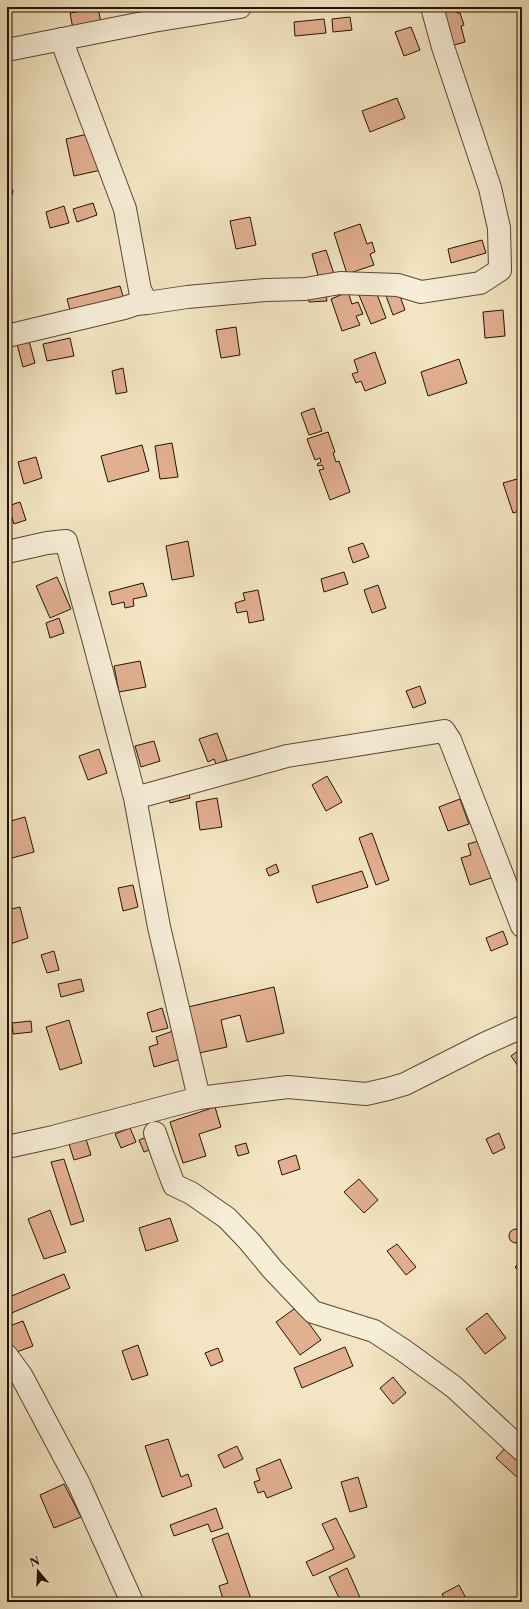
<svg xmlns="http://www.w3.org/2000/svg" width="529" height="1609" viewBox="0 0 529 1609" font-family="'Libre Caslon Text',serif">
  <rect width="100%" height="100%" fill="#f3e5c3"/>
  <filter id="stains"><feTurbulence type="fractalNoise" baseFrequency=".005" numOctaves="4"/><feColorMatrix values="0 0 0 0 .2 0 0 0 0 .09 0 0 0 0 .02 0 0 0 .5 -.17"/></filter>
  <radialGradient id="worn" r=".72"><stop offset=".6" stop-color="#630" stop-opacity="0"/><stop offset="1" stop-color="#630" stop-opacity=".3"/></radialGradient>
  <path fill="#e2af91" stroke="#231300" d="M445,7H464L456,10L457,13H460L464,25L461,26L465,42L447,47L435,10Z
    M98,8L101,23L73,29L70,13Z
    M350,17L352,30L333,32L332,19Z
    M324,19L326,33L295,36L294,22Z
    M411,27L420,50L404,56L395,32Z
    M397,98L405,118L370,132L362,111Z
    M92,133L101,170L74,176L66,139Z
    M7,187H10L13,191L12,195L8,198Z
    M93,203L97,215L77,222L73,209Z
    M64,206L69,223L50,228L46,212Z
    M250,217L256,245L236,249L230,221Z
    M360,224L367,244L372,242L375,252L370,254L374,265L347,274L334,233Z
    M482,240L486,253L451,263L448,249Z
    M326,250L334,274L319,279L312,254Z
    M120,286L125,303L72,317L67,299Z
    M397,288L405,310L393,315L385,293Z
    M325,289L327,301L309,302L308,290Z
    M375,289L386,318L371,324L359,295Z
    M348,292L352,304L358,302L363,314L356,316L360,325L342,331L331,299Z
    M503,310L505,336L485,338L483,312Z
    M236,327L240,355L221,358L216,330Z
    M70,338L74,356L47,361L43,344Z
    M29,341L35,363L23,367L17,344Z
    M375,352L386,383L365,391L361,381L356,383L352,374L358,372L354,360Z
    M459,359L467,383L428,396L421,372Z
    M123,368L127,392L116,394L112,371Z
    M314,408L322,431L309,435L301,413Z
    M328,432L335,452L333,453L336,462L339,461L350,492L330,500L319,470L324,469L322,465L318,466L317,464L321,462L320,458L315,460L307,439Z
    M172,443L178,477L160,479L155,446Z
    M142,445L149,471L108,482L101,456Z
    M36,457L42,478L24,484L18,462Z
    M517,479L522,496V510L513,513L503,483Z
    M20,502L26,520L14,524L8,506Z
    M188,541L194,576L172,580L166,546Z
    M363,543L369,557L353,563L348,548Z
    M344,572L348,584L324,592L321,579Z
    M57,577L71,609L50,618L36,586Z
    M143,583L147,596L133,599L134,606L125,608L124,602L112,605L109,592Z
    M378,585L386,608L372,613L364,590Z
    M258,590L264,620L249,623L247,611L237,613L235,603L245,600L243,593Z
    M59,618L64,633L50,638L46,623Z
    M140,661L146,687L119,692L114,666Z
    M420,686L426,703L413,708L406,691Z
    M217,733L227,760L216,764L214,759L208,762L199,739Z
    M154,741L160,761L141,767L135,746Z
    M99,749L107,773L88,780L79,756Z
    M327,776L342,802L326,811L312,785Z
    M186,785L190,798L170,803L166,789Z
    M217,798L222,827L200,830L196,802Z
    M460,799L469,824L448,831L439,807Z
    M25,817L34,852L12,858L7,841V822Z
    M372,833L389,880L376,885L359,838Z
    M482,840L494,877L470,885L461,858L471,855L468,844Z
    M276,864L279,872L269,876L266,869Z
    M362,871L368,887L317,903L312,886Z
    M133,885L138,907L123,911L118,888Z
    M20,907L28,938L10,944L7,934V910Z
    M503,931L508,944L491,951L486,938Z
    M54,951L59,970L47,973L41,955Z
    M81,979L84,991L61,997L58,984Z
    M274,987L284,1033L247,1042L240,1015L221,1020L227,1047L199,1053L188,1007Z
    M162,1008L168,1028L152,1032L147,1013Z
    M69,1020L82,1063L60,1070L46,1027Z
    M31,1021L32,1032L13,1034L12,1023Z
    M173,1031L181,1059L154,1067L149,1047L158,1044L156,1037Z
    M522,1048V1067L520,1069L511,1056Z
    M215,1107L221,1127L199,1134L206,1156L183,1163L170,1122Z
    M130,1128L136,1142L121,1148L115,1134Z
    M499,1133L505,1148L493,1154L486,1139Z
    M149,1136L154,1148L144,1152L139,1140Z
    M86,1139L91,1155L74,1160L69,1144Z
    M246,1143L249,1153L238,1156L235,1146Z
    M296,1155L300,1169L282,1175L278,1161Z
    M64,1159L84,1221L71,1225L51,1162Z
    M359,1179L378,1200L364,1213L344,1192Z
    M50,1210L66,1252L44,1259L28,1219Z
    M170,1218L178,1241L146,1251L139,1228Z
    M509 1236a7 7 0 1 1 14 0a7 7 0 1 1-14 0Z
    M397,1244L416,1267L406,1275L387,1251Z
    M522,1261V1275L515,1267Z
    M64,1274L70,1288L7,1315V1298Z
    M297,1307L321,1340L300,1355L276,1322Z
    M487,1313L506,1338L485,1354L466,1329Z
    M23,1321L33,1346L14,1353L7,1336V1327Z
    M138,1345L148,1375L132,1380L122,1351Z
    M345,1347L353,1366L302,1388L294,1368Z
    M218,1348L223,1361L211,1366L205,1353Z
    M393,1377L406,1393L393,1404L380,1388Z
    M168,1439L181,1477L188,1474L192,1486L162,1497L145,1446Z
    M508,1445L522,1458V1464L520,1466L522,1468V1474L518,1478L496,1458Z
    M237,1446L243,1459L224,1468L218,1455Z
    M280,1459L292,1488L267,1498L264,1491L258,1493L254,1482L260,1480L256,1469Z
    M358,1477L367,1507L350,1512L341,1482Z
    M64,1484L81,1517L54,1528L40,1495Z
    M216,1508L223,1528L211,1532L208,1524L174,1536L170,1525Z
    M336,1518L355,1557L313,1576L306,1562L334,1549L322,1524Z
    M228,1533L252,1602H224L219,1586L228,1583L212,1539Z
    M347,1568L362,1602H341L329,1577Z
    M459,1585L468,1602H446L442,1594Z"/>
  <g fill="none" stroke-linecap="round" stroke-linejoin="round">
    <g stroke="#574831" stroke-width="24">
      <path id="street" d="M61,39L125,209L140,290L147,303
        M7,50L153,21L240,7
        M7,336L124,308L136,304L147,303L187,297L266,290L305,289L340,283L398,285L421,292L480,283L500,270L499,228L490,188L443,47L432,7
        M7,552L47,543L66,541L93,638L135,798L159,927L199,1098
        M135,798L287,756L444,731L450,740L522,926
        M155,1133L163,1156L174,1185L191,1193L227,1218L249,1241L273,1270L313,1312L374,1331L403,1350L454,1387L522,1450
        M7,1147L53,1137L199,1098L288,1087L366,1094L388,1089L405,1084L484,1044L522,1027
        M7,1356L21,1375L79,1484L132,1602"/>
    </g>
    <use href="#street" stroke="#f7eed8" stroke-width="22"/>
  </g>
  <rect width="529" height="1609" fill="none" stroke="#f3e5c3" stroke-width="24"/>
  <rect x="8" y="8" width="513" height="1593" fill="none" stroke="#231300" stroke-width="2"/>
  <rect x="12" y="12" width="505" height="1585" fill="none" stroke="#231300"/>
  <g transform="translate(38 1571) rotate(341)" stroke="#f7eed8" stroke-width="3" paint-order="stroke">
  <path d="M0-3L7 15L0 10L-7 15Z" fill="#231300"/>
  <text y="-6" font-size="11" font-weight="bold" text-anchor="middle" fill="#231300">N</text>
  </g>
  <rect width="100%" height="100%" filter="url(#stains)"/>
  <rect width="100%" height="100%" fill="url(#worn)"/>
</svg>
